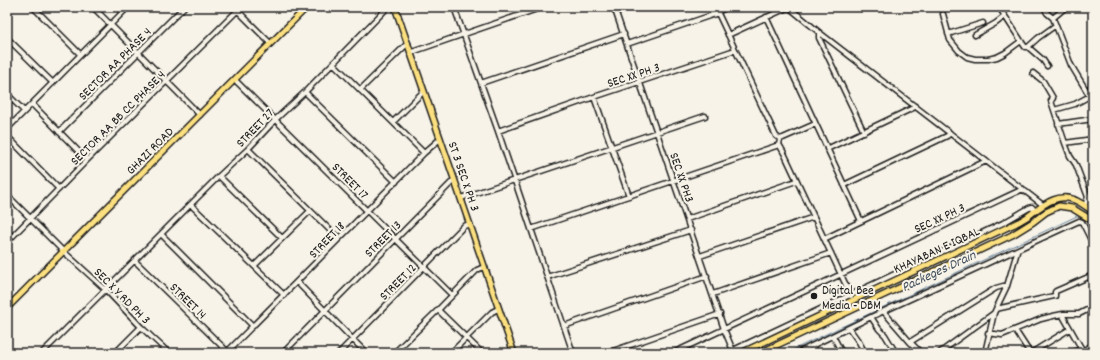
<svg xmlns="http://www.w3.org/2000/svg" width="1100" height="360" viewBox="0 0 1100 360" font-family="Dekko,sans-serif">
  <rect width="100%" height="100%" fill="#f7f3e8"/>
  <filter id="ink" filterUnits="userSpaceOnUse"><feTurbulence type="fractalNoise" baseFrequency=".025" numOctaves="2"/><feDisplacementMap in="SourceGraphic" scale="8" xChannelSelector="R" yChannelSelector="G"/><feConvolveMatrix kernelMatrix="1 2 1 2 8 2 1 2 1" color-interpolation-filters="sRGB"/></filter>
  <g filter="url(#ink)">
    <g fill="none" stroke-linecap="round" stroke-linejoin="round">
      <path stroke="#6b87a2" stroke-width="1" d="M786,353L1077,216"/>
      <g stroke="#1c1c1c" stroke-width="7">
        <path id="minor" d="M33,7L80,54
          M93,7L200,115
          M234,7L270,43
          M454,7L498,131L573,353
          M614,7L724,329L734,353
          M715,7L776,136L780,139L779,145L780,146L784,153L851,296
          M790,7L791,9L820,33L1043,205
          M999,7L1025,47H1028L1043,60L1047,66
          M1044,7L1047,13L1053,18L1071,65L1089,95
          M717,12L728,7
          M943,14L950,40L959,51L967,57L975,59H988L997,57L1005,53L1021,41
          M766,17L861,221
          M1053,18L1066,7
          M820,33L819,35V38L864,132
          M948,34L983,23
          M728,35L789,7
          M975,35L996,23L1005,16
          M7,38L53,83
          M627,44L718,13
          M1028,47L1038,38L1056,25
          M412,52L543,7
          M333,63L424,153
          M1033,73L1043,81L1053,98L1051,101L1065,143L1070,156L1076,165L1088,197L1085,206
          M235,80L452,295
          M481,83L624,34
          M360,90L408,43
          M305,92L396,182
          M7,94L24,111
          M594,97L629,196
          M32,104L87,160
          M1054,110L1075,104L1088,97L1093,79
          M393,122L424,91
          M1058,124L1093,119
          M7,129L128,7
          M498,131L594,97L735,50
          M59,132L184,7
          M7,136L59,189
          M780,139L783,138L815,124
          M1065,143L1093,139
          M248,149L339,239
          M827,149L913,108L915,106
          M219,176L282,238
          M844,185L947,136L950,133
          M7,195L63,251L106,290L141,327L169,353
          M461,198L705,116
          M191,205L284,295
          M687,219L796,181
          M531,229L779,145
          M161,234L253,326
          M824,239L986,161
          M7,242L87,160L241,7
          M700,256L814,217
          M135,261L229,353
          M254,266L310,211
          M547,277L691,230
          M297,282L366,353
          M713,294L831,253
          M996,309L1054,296H1055V292L1056,291L1093,275
          M438,310L482,353
          M884,312L910,342L921,353
          M1063,314V316L1084,353
          M871,317L879,329L885,335L896,353
          M564,326L707,276
          M849,328L859,342L865,353
          M1015,330L1030,353
          M988,333L1002,335L1041,319L1053,316L1063,314H1079L1093,307
          M833,336L842,353
          M910,342L996,288L1003,286H1007
          M811,346L817,353
          M1082,351L1093,345
          M42,353L219,176L248,149L276,119L305,92L388,7
          M115,353L141,327
          M226,353L424,153L440,139
          M283,353L454,180
          M339,353L464,226L470,224
          M394,353L438,310L477,270L484,267
          M451,353L492,312L498,309
          M607,353L720,314
          M673,353L1023,189
          M727,353L1003,223L1029,208L1032,207L1035,211
          M797,353L871,317L1079,221L1082,222L1093,244
          M939,353L994,313
          M985,353L994,313L1007,286L1017,252L1016,250
          M1031,353L1070,329
          M1073,353L1081,348"/>
      </g>
      <g stroke="#1c1c1c" stroke-width="8">
        <path id="major" d="M395,7L514,353
          M7,308L307,7
          M741,353L1008,227C1015,224 1021,221 1027,217C1042,206 1058,191 1077,201C1083,204 1088,208 1093,211
          M760,353L1012,235L1033,222L1046,212L1059,206L1072,208L1093,221"/>
      </g>
      <use href="#minor" stroke="#f7f3e8" stroke-width="4"/>
      <use href="#major" stroke="#fce080" stroke-width="5"/>
    </g>
  </g>
  <circle fill="#1c1c1c" stroke="#f7f3e8" stroke-width="1.5" cx="814" cy="296" r="4"/>
  <g text-anchor="middle" stroke-width="4" stroke-linejoin="round" paint-order="stroke">
    <g font-size="13" fill="#1c1c1c" stroke="#f7f3e8">
      <text transform="translate(114 63) rotate(-45)" y="5">SECTOR AA PHASE 4</text>
      <text transform="translate(633 74) rotate(-18)" y="5">SEC XX PH 3</text>
      <text transform="translate(117 117) rotate(-45)" y="5">SECTOR AA BB CC PHASE 4</text>
      <text transform="translate(254 127) rotate(-46)" y="5">STREET 27</text>
      <text transform="translate(149 150) rotate(-45)" y="5">GHAZI ROAD</text>
      <text transform="translate(465 176) rotate(71)" y="5">ST 3 SEC X PH 3</text>
      <text transform="translate(683 177) rotate(71)" y="5">SEC XX PH3</text>
      <text transform="translate(351 180) rotate(45)" y="5">STREET 17</text>
      <text transform="translate(939 217) rotate(-25)" y="5">SEC XX PH 3</text>
      <text transform="translate(382 238) rotate(-45)" y="5">STREET 13</text>
      <text transform="translate(326 239) rotate(-46)" y="5">STREET 18</text>
      <text transform="translate(936 249) rotate(-25)" y="5">KHAYABAN E IQBAL</text>
      <text transform="translate(397 281) rotate(-45)" y="5">STREET 12</text>
      <text transform="translate(123 295) rotate(45)" y="5">SEC X Y RD PH 3</text>
      <text transform="translate(189 300) rotate(44)" y="5">STREET 14</text>
    </g>
    <g font-size="13" fill="#1c1c1c" stroke="#f7f3e8" text-anchor="start">
      <text x="822" y="294">Digital Bee<tspan x="822" dy="15">Media - DBM</tspan></text>
    </g>
    <g font-size="14" font-style="italic" fill="#43515f" stroke="#f7f3e8">
      <text transform="translate(938 270) rotate(-25)" y="5">Packeges Drain</text>
    </g>
  </g>
  <rect width="1100" height="360" fill="none" stroke="#f7f3e8" stroke-width="24"/>
  <rect x="12" y="12" width="1076" height="336" fill="none" stroke="#1c1c1c" stroke-width="1.5" filter="url(#ink)"/>
</svg>
